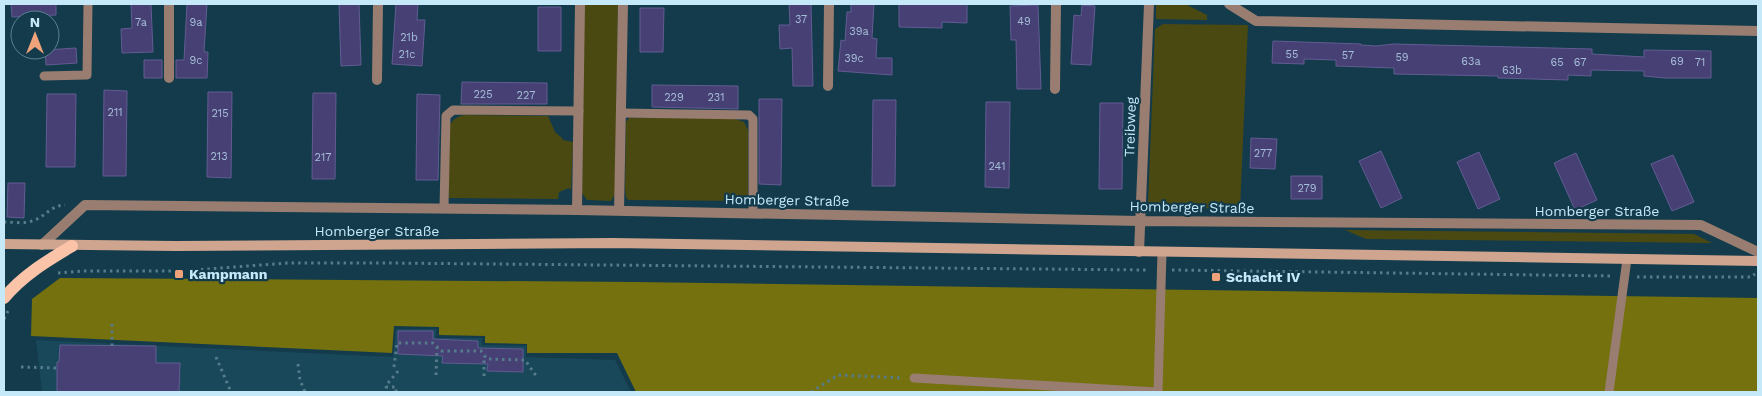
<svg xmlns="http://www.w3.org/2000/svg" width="1762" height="396" viewBox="0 0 1762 396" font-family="'Work Sans',sans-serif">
  <rect width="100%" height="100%" fill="#133b4b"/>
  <path fill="#19485a" d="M396,329H436V338H482V345L526,346V357L615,360L631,392H42L36,340L393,357Z"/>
  <path fill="#4b4912" d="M584,4H618L615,194L611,201L587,200L582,193Z
    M1156,4H1185L1207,15V20L1156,19Z
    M1163,24L1248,25L1240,209L1150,207L1148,204L1155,29Z
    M465,115L548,116L555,132L562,138L563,140L573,142L571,190L569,188L559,192L558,199L449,198V127C452,120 457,116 465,115Z
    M629,118H732L744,122L748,130V201L628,200L626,197L625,189L626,122Z
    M1345,230L1694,234L1712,243L1366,239Z"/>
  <path fill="#74710e" d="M60,278L635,282L1758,298V392H964L831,391V392H636L617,353H527V344L485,343V336L439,335V327L394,326L392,353L31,336L32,299Z"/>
  <path fill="#464074" stroke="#625c93" d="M11,4H56V15L12,17Z
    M131,4H151L153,52L122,53L121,29L132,28Z
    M187,4H207L204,52H208L207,78H176V60H184Z
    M339,4H359L361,65L341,66Z
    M396,4H418L417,20H425L422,66L392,64Z
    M789,4H811L813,86H793L792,48L780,49L779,25H790Z
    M851,4H874L872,38L877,39L876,58H892V75L838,71L841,40L845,41L847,12H851Z
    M899,4H967V23L942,22V28L899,27Z
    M1038,5L1041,89H1017L1016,40H1011L1010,6Z
    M1082,5L1095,6L1091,65L1071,64L1074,15L1081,16Z
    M538,7H561V51H538Z
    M640,8H664L663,52H640Z
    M1273,41L1361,44V45L1376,46L1394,44L1592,49V54L1644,57V50L1711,51V78H1665L1644,76V71L1591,70V76L1568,75V80L1498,78V76L1394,74V68L1336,66V60L1304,59V64L1272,63Z
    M76,48L77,63L46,65L45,50Z
    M144,60H162V78H144Z
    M462,82L547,83V104H461Z
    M652,85L738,86V109L652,107Z
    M104,90L127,91L126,176H103Z
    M208,92H232L231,178L207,177Z
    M313,93H336L335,179H312Z
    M47,94H76L75,167H46Z
    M417,94L440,95L438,180H416Z
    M759,99H782L781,185L759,184Z
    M873,100H896L895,186H872Z
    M986,102H1010L1009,188L985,187Z
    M1100,103H1123L1122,189H1099Z
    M1251,138L1277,139L1275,169L1250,168Z
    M1381,151L1402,198L1381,208L1359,161Z
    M1479,152L1500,199L1478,209L1457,162Z
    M1576,153L1597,200L1575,210L1554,163Z
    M1673,155L1694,202L1672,211L1651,164Z
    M1291,176H1322V199H1291Z
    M8,183H25L24,218L7,217Z
    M398,331H433V339L478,341V348L523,349V372L487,371L488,364L442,363L443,356L398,354Z
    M60,345L156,346V363H180L179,392H57V362H59Z"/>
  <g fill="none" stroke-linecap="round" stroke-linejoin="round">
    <path stroke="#567c8c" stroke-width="3" stroke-dasharray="2.5 4" stroke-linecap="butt" d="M4,222C13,222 24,224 32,221C46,217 49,206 65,205
      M1172,270L1613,276
      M58,273L82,271H182L287,263H386L1148,270
      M1637,277H1751L1755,274
      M4,319L8,311
      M112,346V322
      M216,357L231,392
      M298,364L300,380L305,392
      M21,367L57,368
      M394,367L397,343H433L441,351H481L487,359L525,360L537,377
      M436,375L437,347
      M484,376V356
      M396,392V387H386L388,383L399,370
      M811,392L838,375L903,378"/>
    <path stroke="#987d70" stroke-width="9" d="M44,76L87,75L88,4
      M621,113L749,115L753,119V213
      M444,208L446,116L453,110L579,111
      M914,378L1157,392
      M1158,392L1162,252
      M1609,392L1627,259"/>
    <path stroke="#987d70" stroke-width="10" d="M1229,4L1256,21L1758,31
      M169,78V4
      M377,80L378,4
      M828,86L829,4
      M1055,89L1056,4
      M577,210L580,4
      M619,211L623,4
      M42,245L85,205L577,210L1140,221L1701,225L1758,252
      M1139,252L1149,4"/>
    <path stroke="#d0a590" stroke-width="10" d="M4,244L176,246L613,243L1758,261"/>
    <path stroke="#fbc4a9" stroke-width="12" d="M4,298C23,275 47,261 72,246"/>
  </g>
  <g fill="#f0a27a" stroke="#133b4b" stroke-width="2">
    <rect x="174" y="269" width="10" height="10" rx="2.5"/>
    <rect x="1211" y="272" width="10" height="10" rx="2.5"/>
  </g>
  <g text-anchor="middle" stroke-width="4.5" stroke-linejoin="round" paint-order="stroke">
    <g font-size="11" fill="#a6bfd8">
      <text x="801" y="23">37</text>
      <text x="1024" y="25">49</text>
      <text x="141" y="26">7a</text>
      <text x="196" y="26">9a</text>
      <text x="859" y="35">39a</text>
      <text x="409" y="41">21b</text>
      <text x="407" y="58">21c</text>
      <text x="1292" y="58">55</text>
      <text x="1348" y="59">57</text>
      <text x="1402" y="61">59</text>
      <text x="854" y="62">39c</text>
      <text x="196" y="64">9c</text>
      <text x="1471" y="65">63a</text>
      <text x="1677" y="65">69</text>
      <text x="1557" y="66">65</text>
      <text x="1580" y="66">67</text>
      <text x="1700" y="66">71</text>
      <text x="1512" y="74">63b</text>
      <text x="483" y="98">225</text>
      <text x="526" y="99">227</text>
      <text x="674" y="101">229</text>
      <text x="716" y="101">231</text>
      <text x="115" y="116">211</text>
      <text x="220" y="117">215</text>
      <text x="1263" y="157">277</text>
      <text x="219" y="160">213</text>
      <text x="323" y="161">217</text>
      <text x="997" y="170">241</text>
      <text x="1307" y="192">279</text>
    </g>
    <g font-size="14" fill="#c6e9f9" stroke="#133b4b">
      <text transform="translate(1130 127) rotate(-88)" y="5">Treibweg</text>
      <text transform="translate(787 200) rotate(1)" y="5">Homberger Straße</text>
      <text transform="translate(1192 207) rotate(1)" y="5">Homberger Straße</text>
      <text x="1597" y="216">Homberger Straße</text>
      <text x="377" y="236">Homberger Straße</text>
    </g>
    <g font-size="14" font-weight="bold" fill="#c6e9f9" stroke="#133b4b" text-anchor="start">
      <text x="189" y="279">Kampmann</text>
      <text x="1226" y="282">Schacht IV</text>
    </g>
  </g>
  <rect width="1762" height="396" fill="none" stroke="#c6e9f9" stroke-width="10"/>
  <g transform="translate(35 35)"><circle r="24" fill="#133b4b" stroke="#5b8191"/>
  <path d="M0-4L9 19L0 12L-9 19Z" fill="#f0a27a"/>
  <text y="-8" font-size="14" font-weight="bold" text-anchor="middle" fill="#c6e9f9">N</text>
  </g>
</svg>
